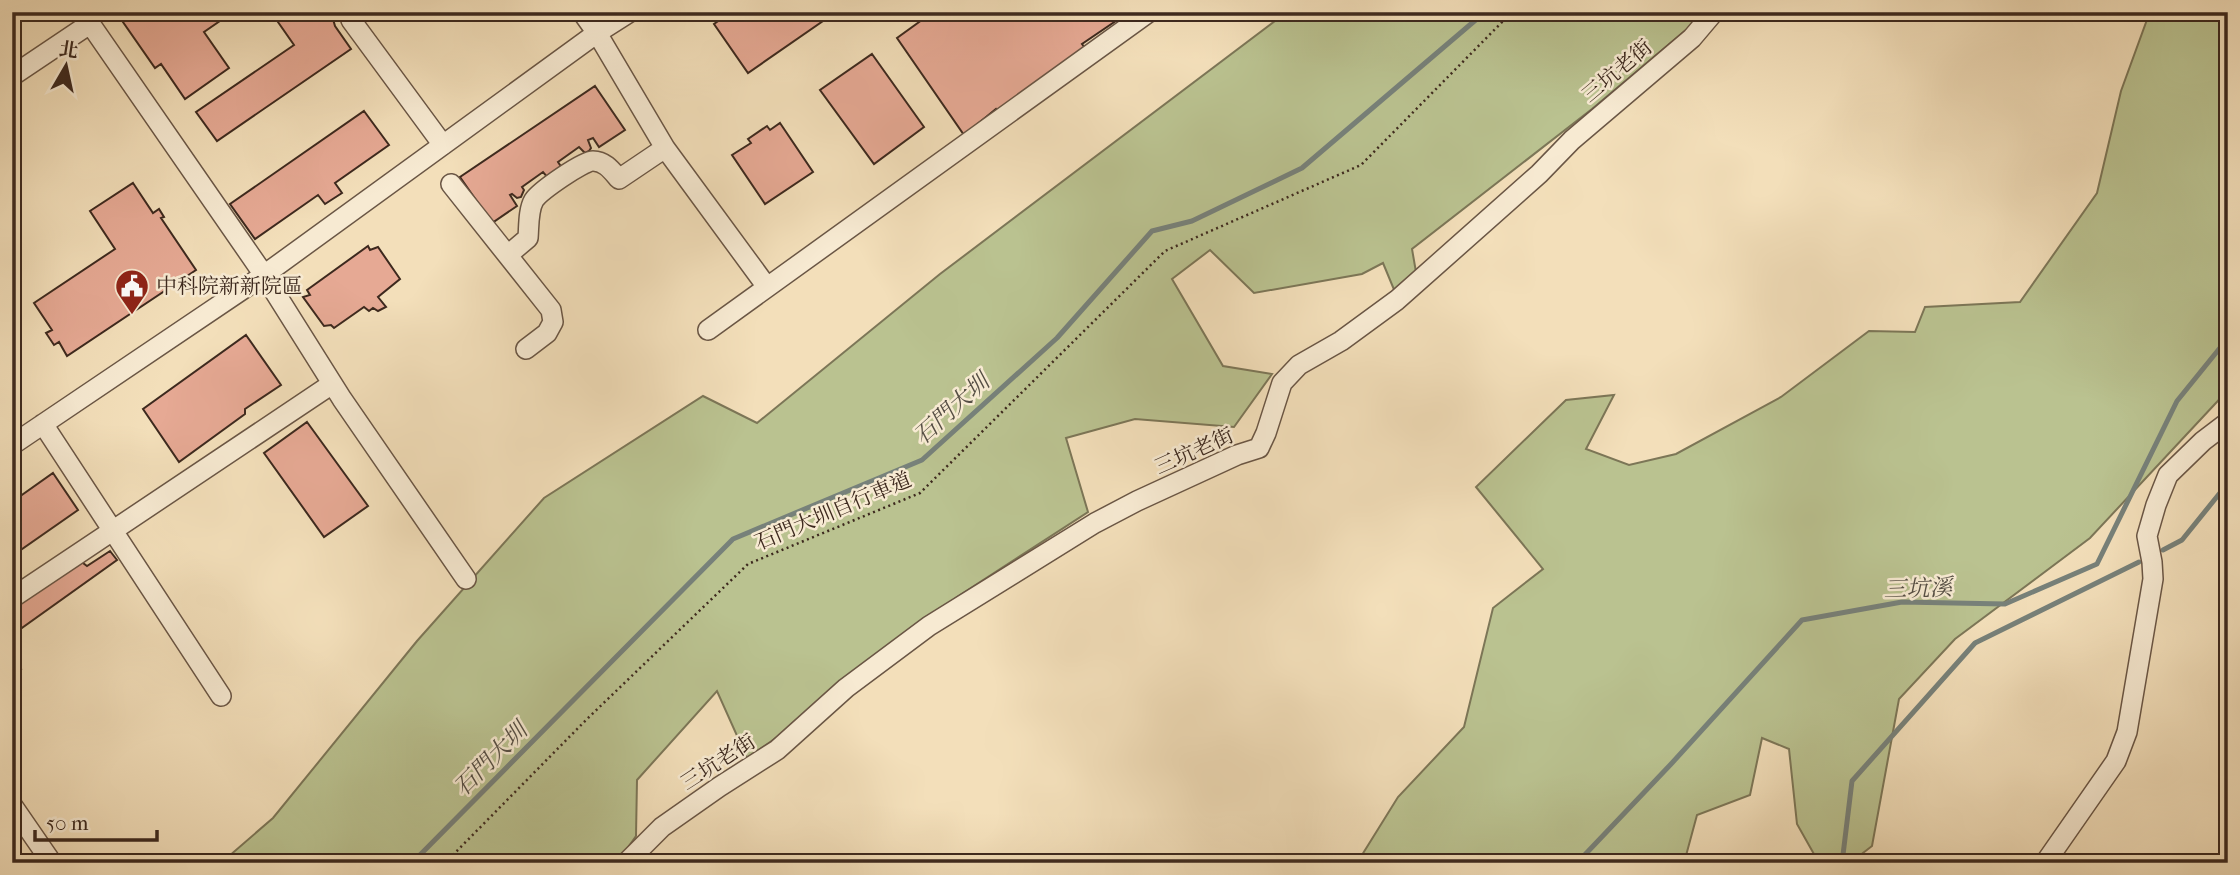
<svg xmlns="http://www.w3.org/2000/svg" width="2240" height="875" viewBox="0 0 2240 875" font-family="'IM FELL French Canon','Noto Serif TC',serif">
  <rect width="100%" height="100%" fill="#f3dfba"/>
  <filter id="stains"><feTurbulence type="fractalNoise" baseFrequency=".00286" numOctaves="4"/><feColorMatrix values="0 0 0 0 .2 0 0 0 0 .09 0 0 0 0 .02 0 0 0 .5 -.17"/></filter>
  <radialGradient id="worn" r=".72"><stop offset=".6" stop-color="#630" stop-opacity="0"/><stop offset="1" stop-color="#630" stop-opacity=".3"/></radialGradient>
  <path fill="#bac290" stroke="#7c7657" stroke-width="2" d="M1287,12H1705L1699,19L1592,109L1412,249L1416,272L1395,292L1383,263L1362,274L1254,293L1210,250L1172,279L1223,366L1272,374L1234,427L1135,419L1066,438L1088,512L957,597L786,731L747,758L717,691L637,780L636,836L617,863H221L273,818L417,641L544,498L703,396L757,423L940,274Z
    M2199,12H2228V390L2090,538L1955,639L1899,699L1872,846L1850,863H1819L1797,824L1789,749L1762,738L1750,795L1697,815L1684,863H1357L1398,797L1464,727L1493,608L1543,569L1476,487L1566,400L1614,395L1586,449L1629,465L1676,454L1781,397L1869,331L1915,332L1925,307L2020,302L2097,193L2121,91L2148,17Z"/>
  <g fill="none" stroke-linecap="round" stroke-linejoin="round">
    <path stroke="#77817a" stroke-width="5" d="M2163,550L2182,540L2228,483
      M412,863L733,539L922,460L1057,338L1152,231L1192,221L1302,168L1485,12
      M1577,863L1672,763L1802,620L1902,602L2005,604L2097,564L2177,401L2228,338
      M1842,863L1852,781L1975,643L2139,562"/>
  </g>
  <path fill="#e6a994" stroke="#3d291e" stroke-width="2" d="M116,12H233L204,32L229,68L185,99L161,64L155,68Z
    M271,12H331L335,26L351,49L217,141L196,112L294,45Z
    M731,12H836L748,73L714,24Z
    M933,12H975L980,20L992,12H1129L1082,44L1088,52L1000,114L996,109L964,135L897,38Z
    M872,54L924,127L874,164L820,90Z
    M595,86L625,130L599,147L593,138L588,140L591,148L589,151L585,153L579,147L558,162L562,168L548,178L543,172L522,187L524,190L521,197L517,198L512,194L510,195L517,206L492,223L460,177Z
    M364,111L389,145L335,183L342,193L325,204L318,195L255,239L230,204Z
    M780,123L813,172L765,204L732,155L751,143L748,139L767,126L770,130Z
    M133,183L153,213L159,209L164,217L161,218L196,270L67,356L59,342L54,345L46,333L52,330L34,303L115,249L90,211Z
    M368,246L370,250L378,247L400,279L378,297L386,307L378,311L373,308L369,311L364,307L334,328L331,325L324,326L303,297L310,295L307,290Z
    M246,335L281,385L245,409V414L179,462L143,409Z
    M307,422L368,506L324,537L264,453Z
    M53,473L78,510L12,556V502Z
    M110,551L117,560L12,635V607L79,560L87,566Z
    M12,657L21,669L12,675Z"/>
  <g fill="none" stroke-linecap="round" stroke-linejoin="round">
    <g stroke="#6a5645" stroke-width="22">
      <path id="minor" d="M82,12L264,275L342,399L466,579
        M352,12L351,20L443,145
        M12,76L91,23
        M665,148L767,287
        M451,184L551,310L553,322L547,333L526,349
        M508,255L528,238C529,227 528,210 534,200C540,191 583,161 593,161C605,161 612,171 619,179L665,148L597,33L582,12
        M708,330L1149,12
        M43,424L221,696
        M12,445L264,275L597,33L630,12
        M12,598L332,384
        M12,805L52,863
        M626,863L662,827L719,787L777,750L846,688L929,626L1095,523L1137,501L1237,455L1259,448L1266,433L1282,383L1299,365L1341,341L1397,300L1539,174L1572,140L1692,38L1714,12
        M2045,863L2116,761L2127,732L2153,579L2152,562L2147,536L2156,505L2168,475L2203,441L2228,422"/>
    </g>
    <path stroke="#3d291e" stroke-width="2.5" stroke-dasharray="2 3.5" stroke-linecap="butt" d="M445,863L586,720L748,564L920,493L1165,251L1361,165L1512,12"/>
    <use href="#minor" stroke="#f7ead2" stroke-width="19"/>
  </g>
  <defs>
    <g id="civic-pin" transform="scale(1.75)"><path d="M0 17L-7.5 6A9.5 9.5 0 1 1 7.5 6Z" fill="#8f2418" stroke="#f7ead2"/><path d="M-.6-6.5H3V-4.5H.6V-3L4-1V1h2V6H-6V1h2V-1L-.6-3ZM-1.2 2.5V6h2.4V2.5Z" fill="#fff"/></g>
  </defs>
  <g fill-rule="evenodd">
    <use href="#civic-pin" x="132" y="286"/>
  </g>
  <g text-anchor="middle" stroke-width="5" stroke-linejoin="round" paint-order="stroke">
    <g font-size="21" fill="#3d291e" stroke="#f7ead2">
      <text transform="translate(1617 71) rotate(-40)" y="7">三坑老街</text>
      <text transform="translate(1194 451) rotate(-24)" y="7">三坑老街</text>
      <text transform="translate(833 511) rotate(-23)" y="7">石門大圳自行車道</text>
      <text transform="translate(718 762) rotate(-33)" y="7">三坑老街</text>
    </g>
    <g font-size="21" fill="#3d291e" stroke="#f7ead2" text-anchor="start">
      <text x="156" y="293">中科院新新院區</text>
    </g>
    <g font-size="23" font-style="italic" fill="#554e44" stroke="#f7ead2">
      <text transform="translate(951 409) rotate(-42)" y="8">石門大圳</text>
      <text transform="translate(1918 588) rotate(-2)" y="8">三坑溪</text>
      <text transform="translate(490 759) rotate(-45)" y="8">石門大圳</text>
    </g>
  </g>
  <rect width="2240" height="875" fill="none" stroke="#f3dfba" stroke-width="42"/>
  <rect x="14" y="14" width="2212" height="847" fill="none" stroke="#3d291e" stroke-width="3.5"/>
  <rect x="21" y="21" width="2198" height="833" fill="none" stroke="#3d291e" stroke-width="2"/>
  <g transform="translate(66 66) rotate(9)" stroke="#f7ead2" stroke-width="5" paint-order="stroke">
  <path d="M0-5L12 26L0 18L-12 26Z" fill="#3d291e"/>
  <text y="-10" font-size="19" font-weight="bold" text-anchor="middle" fill="#3d291e">北</text>
  </g>
  <path d="M35 830v10h122v-10" fill="none" stroke="#3d291e" stroke-width="3.5"/>
  <text x="46" y="830" font-size="21" fill="#3d291e" stroke="#f7ead2" stroke-width="5" paint-order="stroke">50 m</text>
  <rect width="100%" height="100%" filter="url(#stains)"/>
  <rect width="100%" height="100%" fill="url(#worn)"/>
</svg>
